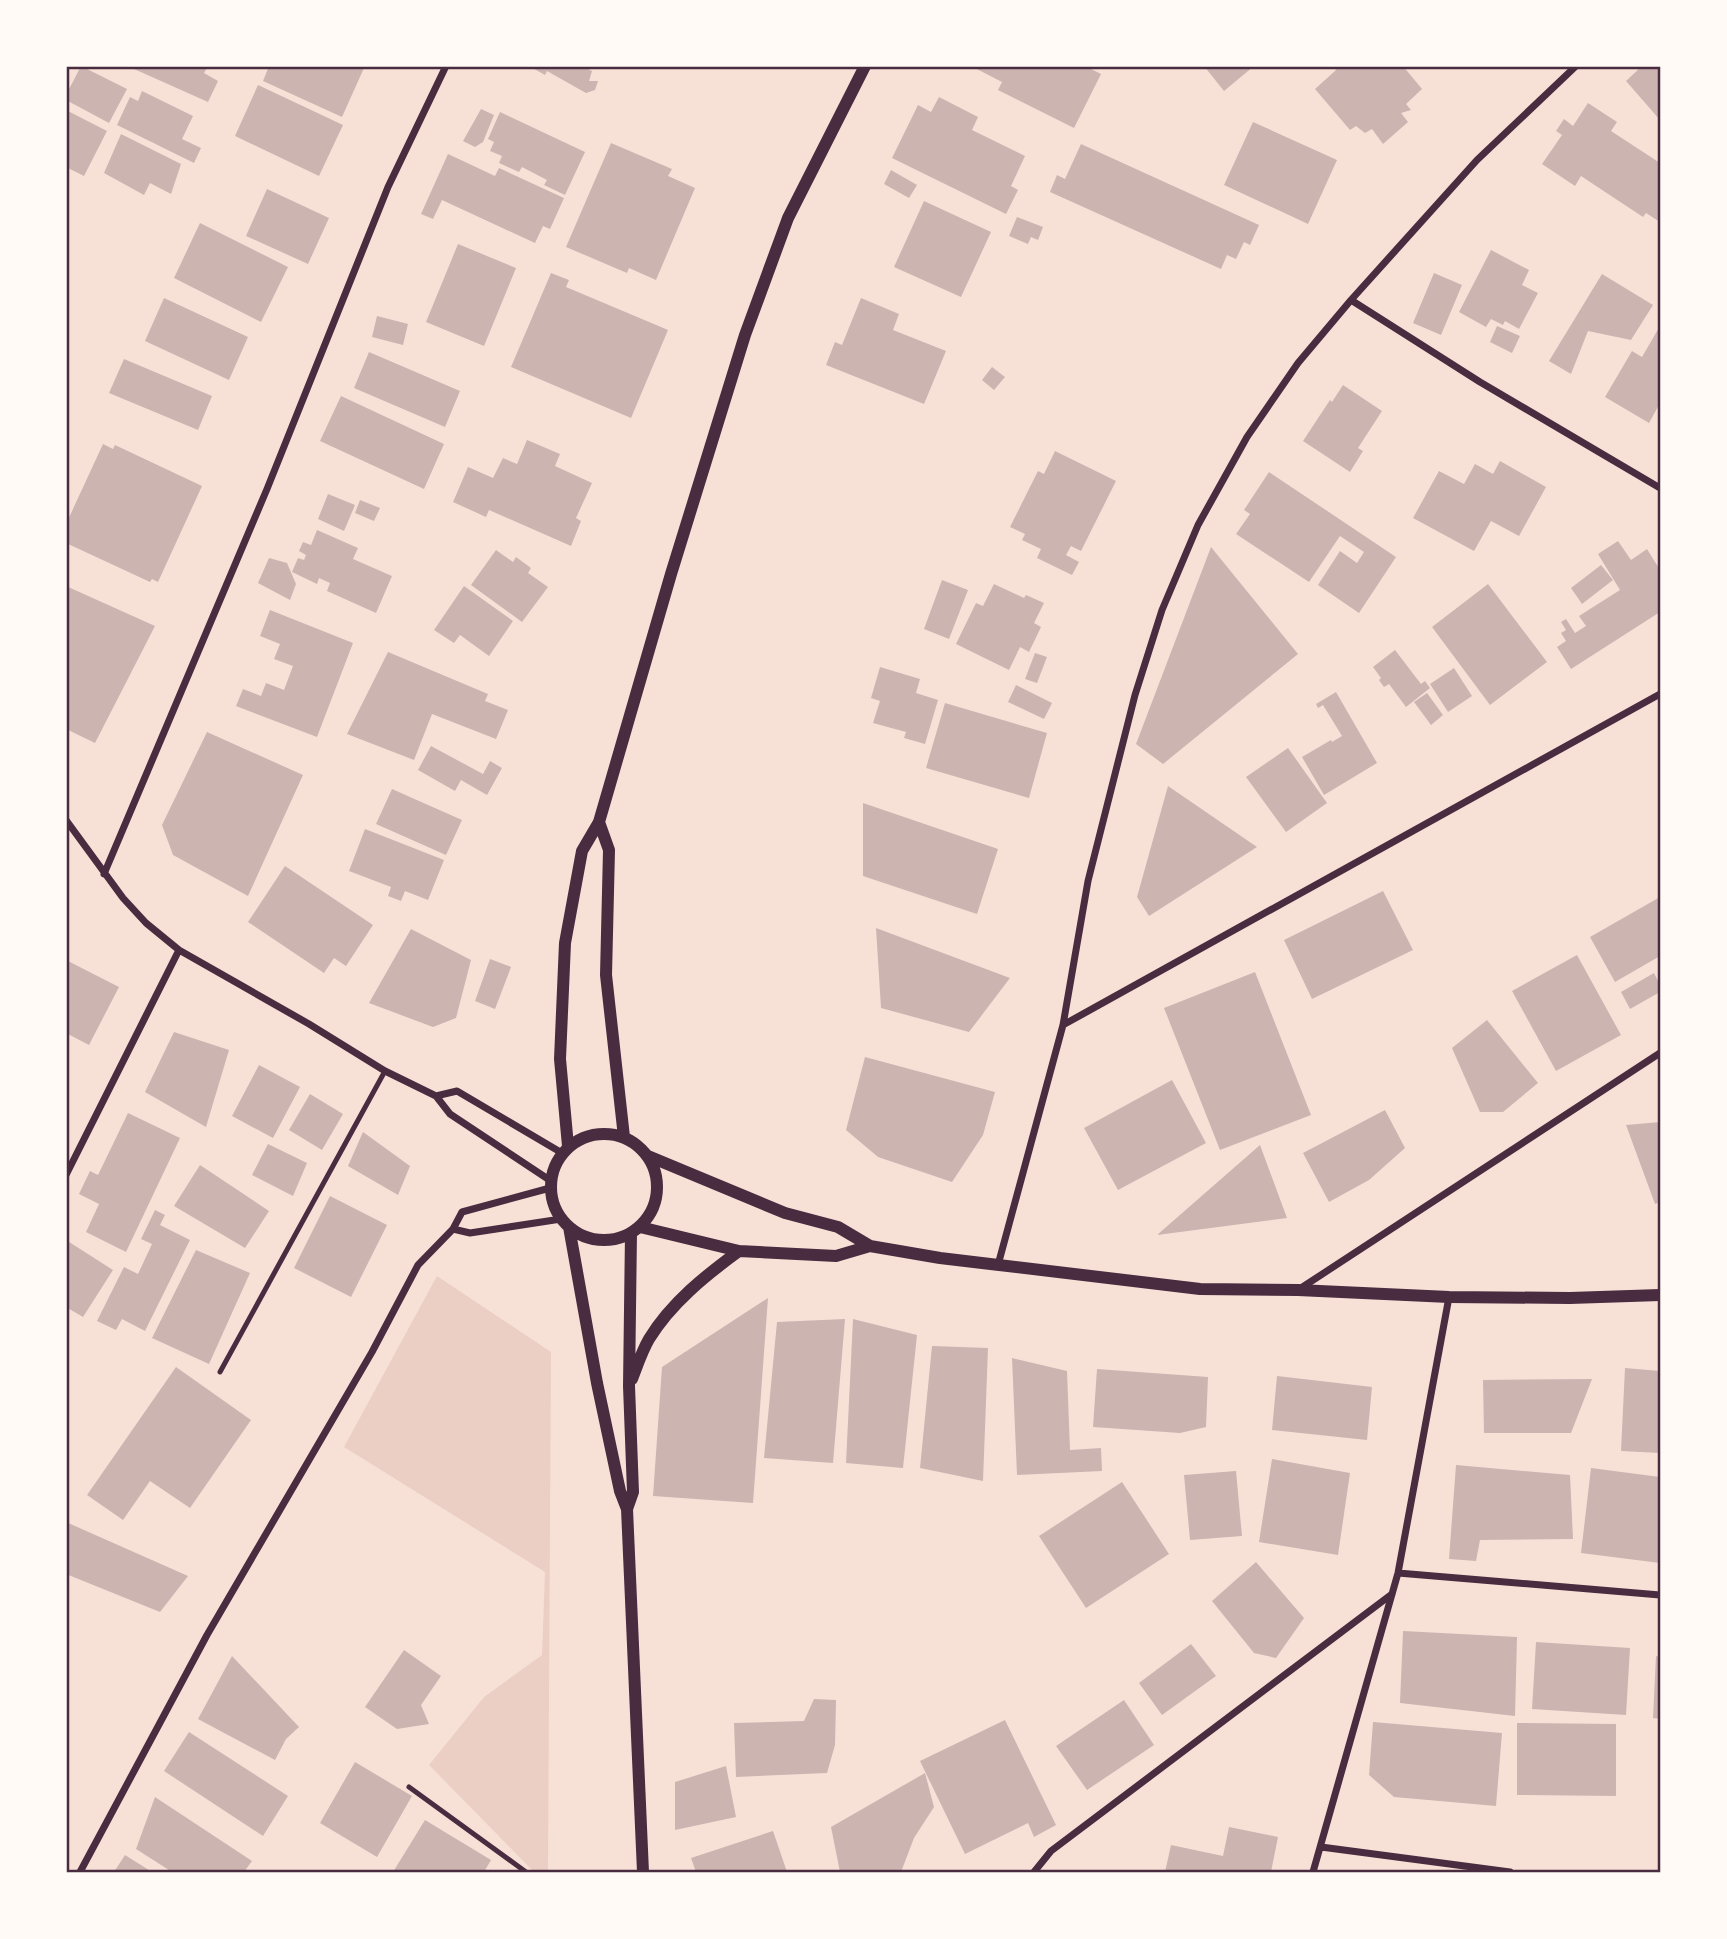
<svg xmlns="http://www.w3.org/2000/svg" width="1727" height="1939" viewBox="0 0 1727 1939" font-family="Quicksand,sans-serif">
  <rect width="100%" height="100%" fill="#f7e1d7"/>
  <path fill="#ebcfc5" d="M437,1276L551,1352L548,1872H534L429,1765L484,1697L542,1655L545,1572L344,1447Z"/>
  <path fill="#ccb4b1" d="M81,66L127,89L109,123L66,100V95Z
    M135,66H208L204,73L218,81L208,102L134,69Z
    M269,66H362L364,68L342,117L263,81Z
    M529,66H582L592,71L589,81H598L595,90L586,93L547,71L545,75Z
    M971,66H1085L1101,74L1074,128L998,90L1002,82Z
    M1204,66H1254L1224,91Z
    M1335,66H1403L1422,89L1406,104L1411,110L1401,113L1408,122L1383,144L1372,129L1365,133L1356,126L1350,130L1315,89L1336,70Z
    M1642,66H1660V120L1626,81Z
    M258,85L343,125L319,176L235,136Z
    M142,91L193,116L182,139L201,148L194,163L117,125L130,97L138,101Z
    M939,97L978,117L972,130L1025,156L1011,186L1018,190L1006,214L892,158L918,105L931,112Z
    M1588,103L1617,122L1611,131L1660,163V222L1646,213L1643,217L1581,176L1575,186L1542,164L1562,135L1556,131L1564,119L1573,126Z
    M481,109L494,115L483,142L475,147L463,141Z
    M66,110L107,131L84,176L66,167Z
    M500,112L585,152L565,195L544,185L547,180L522,167L519,172L499,163L502,156L490,151L494,142L488,139Z
    M1253,122L1337,160L1308,224L1224,185Z
    M121,134L181,164L171,194L150,183L144,195L104,173Z
    M611,143L672,169L668,176L695,188L656,280L629,268L627,273L566,247Z
    M1081,144L1259,225L1250,245L1244,242L1236,259L1227,255L1221,269L1050,192L1057,175L1065,179Z
    M448,154L495,176L499,168L564,198L550,229L543,226L535,243L442,200L433,219L421,214Z
    M891,170L917,185L909,198L884,184Z
    M267,189L329,218L308,264L246,236Z
    M924,201L991,232L961,297L894,267Z
    M1017,217L1043,227L1038,240L1031,237L1028,244L1009,236Z
    M200,223L288,267L261,322L174,278Z
    M458,244L516,268L484,346L426,322Z
    M1491,250L1529,270L1522,285L1538,293L1519,329L1505,321L1503,325L1491,319L1486,327L1459,312Z
    M551,273L569,280L566,287L668,330L631,418L511,367Z
    M1434,273L1462,285L1441,335L1413,323Z
    M1602,274L1653,305L1631,340L1588,331L1571,374L1549,361Z
    M164,298L248,337L229,380L145,341Z
    M861,298L899,314L893,330L946,351L924,404L826,365L835,342L842,345Z
    M377,316L408,324L403,345L372,337Z
    M1497,326L1520,336L1512,353L1490,342Z
    M1660,326V403L1649,423L1605,397L1632,351L1642,357Z
    M369,352L460,391L445,427L354,388Z
    M124,359L212,396L198,430L109,393Z
    M992,367L1005,377L994,390L982,380Z
    M1343,385L1382,411L1358,448L1363,451L1350,472L1303,441L1330,400L1332,402Z
    M341,396L444,444L424,489L320,441Z
    M527,440L560,454L555,466L592,483L576,518L581,521L571,546L489,510L486,517L453,502L468,467L493,478L503,458L517,464Z
    M103,444L113,449L115,445L202,486L158,582L152,579L150,582L66,543V524Z
    M1055,451L1116,481L1081,551L1071,546L1066,555L1079,562L1072,575L1037,558L1041,549L1022,540L1025,534L1010,527L1038,471L1044,474Z
    M1500,461L1546,487L1519,536L1491,521L1474,551L1413,518L1439,471L1464,484L1475,464L1493,474Z
    M1269,472L1396,557L1359,613L1318,585L1340,551L1357,563L1364,552L1340,536L1309,582L1236,534L1250,514L1244,510Z
    M328,494L355,505L344,531L318,519Z
    M360,500L380,508L374,521L355,513Z
    M317,530L358,548L353,559L392,576L376,613L327,591L330,583L319,578L317,584L292,572L298,558L304,560L306,555L299,551L303,542L311,545Z
    M1618,541L1631,560L1647,549L1660,570V612L1571,669L1557,647L1566,641L1561,633L1566,630L1561,622L1566,619L1575,633L1586,626L1579,616L1620,590L1598,554Z
    M1211,547L1298,654L1163,764L1136,744Z
    M496,550L513,562L516,557L531,568L528,573L548,587L522,622L471,585Z
    M269,558L287,563L296,584L290,600L258,583Z
    M1601,565L1613,580L1582,604L1571,588Z
    M942,580L968,590L949,639L924,629Z
    M994,584L1024,598L1026,595L1044,603L1034,623L1041,627L1029,652L1020,647L1009,670L956,644L976,603L983,606Z
    M1488,584L1547,662L1490,705L1432,627Z
    M66,586L155,626L95,743L66,729Z
    M464,586L513,621L489,656L460,635L454,643L434,630Z
    M270,610L353,643L317,737L236,706L243,689L261,696L266,683L284,690L293,666L274,659L280,644L260,636Z
    M1395,650L1421,684L1425,681L1430,688L1406,707L1389,684L1384,687L1379,680L1381,678L1373,667Z
    M388,652L488,694L485,701L508,710L496,739L432,714L414,760L347,734Z
    M1035,653L1047,657L1037,683L1025,679Z
    M880,667L920,679L916,693L938,700L925,744L904,738L906,732L873,723L880,701L871,698Z
    M1454,668L1472,696L1448,712L1430,684Z
    M1016,685L1052,703L1044,719L1008,702Z
    M1336,692L1377,763L1324,795L1302,757L1331,740L1332,742L1342,736L1323,705L1318,708L1316,704Z
    M1427,693L1443,715L1431,725L1414,702Z
    M945,703L1047,733L1029,798L926,768Z
    M207,732L303,775L248,896L173,855L162,825Z
    M431,746L483,774L490,761L502,768L487,795L461,780L455,791L418,770Z
    M1288,748L1327,803L1286,832L1246,777Z
    M1168,786L1257,847L1149,916L1137,897Z
    M392,789L462,820L446,855L376,824Z
    M863,803L998,849L977,914L863,876Z
    M365,829L444,860L428,900L405,891L401,901L388,896L391,887L349,871Z
    M285,866L373,925L346,966L334,958L324,973L248,922Z
    M1383,891L1413,950L1312,999L1284,940Z
    M1660,897V956L1615,982L1590,937Z
    M876,928L1010,978L969,1032L881,1008Z
    M411,929L471,960L456,1018L433,1027L369,1003Z
    M1577,955L1621,1035L1556,1071L1512,991Z
    M490,959L511,967L495,1009L475,1001Z
    M66,960L119,987L89,1045L66,1033Z
    M1255,972L1311,1115L1220,1150L1164,1008Z
    M1654,973L1660,985V992L1630,1009L1621,992Z
    M1487,1020L1538,1083L1503,1112H1480L1452,1048Z
    M174,1032L229,1050L206,1127L145,1092Z
    M865,1057L995,1092L983,1135L952,1182L878,1157L846,1130Z
    M259,1065L300,1087L273,1138L232,1116Z
    M1172,1080L1206,1143L1118,1190L1084,1128Z
    M310,1094L343,1114L322,1150L289,1130Z
    M1385,1110L1405,1148L1369,1180L1329,1202L1303,1153Z
    M128,1113L180,1138L126,1252L86,1232L99,1204L79,1194L90,1171L98,1175Z
    M1660,1122V1202L1655,1204L1626,1125Z
    M363,1132L410,1166L398,1195L348,1166Z
    M268,1144L307,1163L293,1196L252,1175Z
    M1260,1145L1287,1218L1157,1235Z
    M200,1165L269,1211L245,1248L174,1206Z
    M330,1196L387,1225L351,1297L294,1268Z
    M155,1210L165,1215L160,1225L190,1240L145,1331L122,1319L116,1330L97,1321L124,1267L138,1274L152,1244L141,1239Z
    M66,1240L113,1270L83,1317L66,1307Z
    M196,1250L250,1273L209,1364L152,1338Z
    M768,1298L753,1503L653,1496L662,1367Z
    M845,1319L833,1463L764,1458L777,1322Z
    M853,1319L917,1335L903,1468L846,1463Z
    M932,1346L988,1348L983,1481L920,1468Z
    M1012,1358L1067,1371L1070,1450L1101,1448L1102,1471L1017,1475Z
    M176,1367L251,1420L190,1508L150,1481L123,1520L87,1495Z
    M1625,1368L1660,1371V1453L1621,1451Z
    M1097,1369L1208,1377L1206,1427L1180,1433L1093,1427Z
    M1277,1376L1372,1387L1367,1440L1272,1430Z
    M1592,1379L1571,1433H1484L1483,1380Z
    M1272,1459L1350,1473L1338,1555L1259,1542Z
    M1456,1465L1570,1475L1573,1539L1480,1540L1476,1561L1449,1559Z
    M1591,1468L1660,1477V1563L1581,1553Z
    M1236,1471L1242,1536L1190,1540L1184,1475Z
    M1122,1482L1169,1554L1086,1608L1039,1536Z
    M66,1522L188,1576L160,1612L66,1574Z
    M1256,1562L1304,1618L1276,1658L1254,1653L1212,1601Z
    M1403,1631L1517,1637L1515,1716L1400,1703Z
    M1536,1642L1630,1648L1626,1715L1532,1709Z
    M1191,1644L1216,1676L1162,1715L1139,1683Z
    M404,1650L441,1676L421,1705L429,1724L397,1729L365,1707Z
    M232,1656L299,1727L286,1739L275,1760L198,1719Z
    M1656,1656L1660,1657V1719L1653,1718Z
    M814,1699L836,1700L835,1745L827,1773L736,1777L734,1723L804,1721Z
    M1124,1700L1154,1745L1087,1790L1056,1746Z
    M1005,1720L1056,1825L1034,1837L1028,1823L965,1854L920,1761Z
    M1373,1722L1502,1733L1496,1806L1394,1797L1369,1775Z
    M1517,1723L1616,1724V1796L1517,1795Z
    M189,1732L288,1796L263,1836L164,1771Z
    M355,1762L412,1796L377,1857L320,1823Z
    M726,1766L736,1817L675,1830V1782Z
    M925,1773L934,1807L914,1838L901,1872H840L831,1827Z
    M155,1797L252,1861L244,1872H172L136,1849Z
    M425,1820L491,1860L484,1872H393Z
    M1229,1827L1278,1837L1271,1872H1165L1171,1845L1223,1856Z
    M773,1831L787,1872H696L691,1858Z
    M125,1855L152,1872H114Z"/>
  <g fill="none" stroke-linecap="round" stroke-linejoin="round">
    <path stroke="#4a2c40" stroke-width="5" d="M220,1372L385,1071
      M409,1787L526,1872"/>
    <path stroke="#4a2c40" stroke-width="7" d="M1351,300L1480,382L1660,488
      M66,820L123,898L146,923L179,950L309,1024L385,1071L436,1096L450,1114L551,1181
      M104,874L267,489L388,187L446,66
      M1063,1025L1660,694
      M436,1096L457,1091L562,1153
      M66,1175L179,950
      M453,1229L470,1233L561,1219
      M998,1265L1063,1025L1088,881L1135,695L1162,610L1198,525L1247,437L1298,363L1351,300L1477,160L1576,66
      M1301,1288L1660,1053
      M1398,1573L1660,1595
      M1321,1847L1510,1872
      M80,1872L207,1635L372,1352L418,1265L453,1229L462,1212L550,1188
      M1034,1872L1051,1851L1392,1594
      M1313,1872L1398,1573L1449,1297"/>
    <path stroke="#4a2c40" stroke-width="12" d="M599,822L609,850L606,975L624,1137
      M551 1187a53 53 0 1 1 106 0a53 53 0 1 1-106 0Z
      M568,1146L560,1059L565,943L582,851L599,822L671,574L745,335L788,218L865,66
      M648,1156L785,1213L838,1227L870,1246L940,1258L1200,1289L1298,1290L1449,1297L1570,1298L1660,1295
      M569,1227L597,1383L620,1491L627,1509L643,1872
      M640,1227L739,1251L836,1256L870,1246
      M632,1379C637,1366 642,1351 649,1339C671,1303 706,1275 739,1251
      M627,1509L633,1492L629,1386L631,1233"/>
  </g>
  <rect width="1727" height="1939" fill="none" stroke="#fffaf5" stroke-width="136"/>
  <rect x="68" y="68" width="1591" height="1803" fill="none" stroke="#4a2c40" stroke-width="2.5"/>
</svg>
